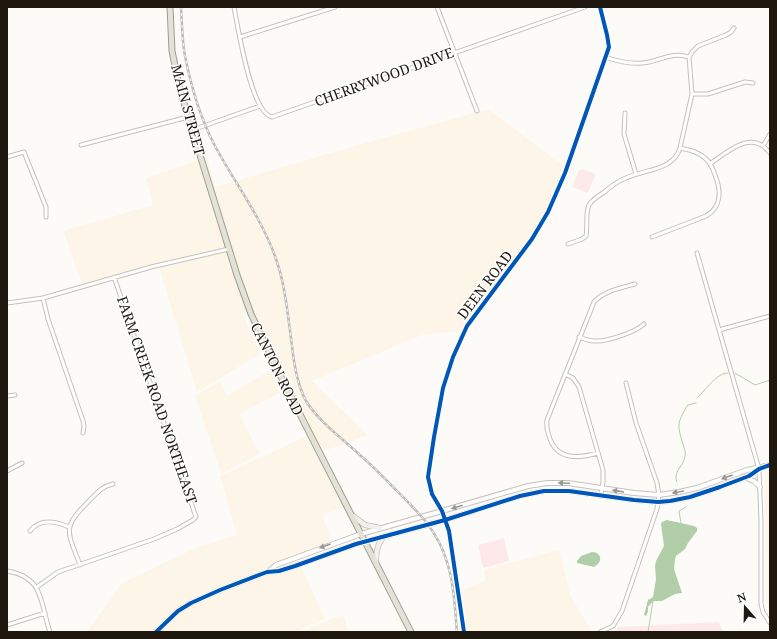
<svg xmlns="http://www.w3.org/2000/svg" width="777" height="639" viewBox="0 0 777 639" font-family="'Noto Serif',serif">
  <rect width="100%" height="100%" fill="#fdfbf8"/>
  <path fill="#fef5e9" d="M488,109L569,170L533,237L486,293L461,331L422,335L312,381L368,435L321,452L347,506L322,515L334,548L298,560L325,619L293,632H87L122,583L198,547L237,535L220,476L310,435L249,311L243,314L260,354L197,392L158,264L144,266L83,286L63,231L153,205L146,178L207,157L215,187L341,150Z
    M270,370L280,393L239,414L260,454L221,474L195,396L220,381L227,396Z
    M770,472V616L767,603L765,477L766,474Z
    M559,550L570,595L591,630L586,632H468L462,590L485,581L484,570Z
    M343,615L349,632H303L322,623Z"/>
  <path fill="#fee9ea" d="M582,169L595,174V176L589,191L587,193L573,187V185L579,170Z
    M504,538L509,561L483,568L478,545Z
    M719,622L723,632H616L618,627Z"/>
  <path fill="#b2cea9" d="M667,520L694,526L697,528V531L688,543L685,549L676,556L675,559L674,569L682,593L675,594L662,601H653L648,607V612L646,616L644,615L648,600L653,597L656,579L655,566L656,561L664,546L661,524L662,522Z
    M592,552C599,552 603,558 598,564L594,567L577,563V561L581,556Z"/>
  <g fill="none" stroke-linecap="round" stroke-linejoin="round">
    <path stroke="#b2cea9" stroke-width="1" d="M735,373L755,385L770,380
      M697,398C706,390 716,373 728,373
      M677,482C672,472 684,466 685,456C686,452 684,448 683,444C677,425 677,422 688,405L696,403
      M681,523L679,511L686,507
      M648,632L653,601"/>
    <g stroke="#c5c1bc" stroke-width="5">
      <path id="minor" d="M234,7C238,27 251,113 272,117L585,7
        M437,7L477,111
        M240,37L335,7
        M605,57C619,62 635,65 649,62C664,59 672,52 689,57
        M692,94H708L745,82L753,83
        M625,113L624,134L636,174
        M192,129L198,128L260,106
        M81,145L188,117
        M763,146L770,134
        M7,157L24,152L46,207V217
        M711,163C729,151 752,129 770,153
        M652,237L706,216C722,207 721,190 715,175C713,169 711,163 706,159C699,152 690,150 680,148
        M568,244L582,239L586,236C588,226 585,214 589,205C592,200 598,196 603,193C610,187 618,181 626,178C645,169 673,171 680,148L692,94L689,57L692,52L698,46L726,35L731,32L734,28
        M697,253L759,469L761,522V604L763,612L770,623
        M43,298L48,319L83,421L84,426L83,433
        M7,303L43,298L151,267L229,249
        M719,330L770,316
        M579,337C584,339 589,341 595,341C606,342 636,332 644,324
        M565,374L573,378L579,387L603,470V482L601,495
        M7,396L15,395
        M598,453C577,459 556,460 549,436C547,430 546,426 547,420L594,302C604,291 620,288 635,284
        M7,471L22,463
        M30,531C40,518 55,521 69,527
        M80,565C68,532 61,528 88,502C96,494 102,486 113,484
        M7,571C45,577 40,604 50,632
        M37,587L58,572L154,539L177,529L193,520L196,517L114,277
        M7,625L45,613
        M464,632L449,531L442,511L432,494L428,477L434,437L443,388L453,357L467,326L532,239L548,212L565,173L609,47L607,35L600,7
        M600,632L613,626L622,611L657,509L659,495L657,483L636,423L626,383"/>
    </g>
    <g stroke="#c5c1bc" stroke-width="6">
      <path id="tertiary" d="M746,478L754,481L760,487
        M268,572L276,565L361,534L442,511L528,486L547,483H568L634,493L659,495L679,492L697,488L747,470L770,465
        M156,632L178,611L191,603L220,590L267,572L279,571L295,566L356,544L445,520L520,496L544,491H569L634,500L658,502L670,501L690,497L720,487L749,476L759,469"/>
    </g>
    <g stroke="#c5c1bc" stroke-width="6">
      <path id="secondary" d="M353,516L365,525L380,528
        M376,564C376,553 377,543 385,536"/>
    </g>
    <g stroke="#9f9e8d" stroke-width="7">
      <path id="primary" d="M170,7L172,51L180,90L237,275L251,314L282,379L411,632"/>
    </g>
    <use href="#minor" stroke="#fffefe" stroke-width="3"/>
    <use href="#tertiary" stroke="#fffefe" stroke-width="4"/>
    <use href="#secondary" stroke="#f0f0ec" stroke-width="4.5"/>
    <use href="#primary" stroke="#e2e2d9" stroke-width="5"/>
    <g stroke="#bcbab9" stroke-width="2.5">
      <path id="rail" d="M181,7C182,23 182,40 185,56C191,86 200,117 214,144C235,184 263,219 277,262C286,289 288,318 292,346C294,365 297,384 306,401C319,422 343,439 361,456C373,466 383,477 394,488C417,511 437,529 447,562C454,584 455,609 457,632"/>
    </g>
    <use href="#rail" stroke="#fff" stroke-width="1" stroke-dasharray="3" stroke-linecap="butt"/>
    <g stroke="#fff" stroke-width="6">
      <path id="cycleway" d="M156,632L178,611L191,603L220,590L267,572L279,571L295,566L356,544L445,520L520,496L544,491H569L634,500L658,502L670,501L690,497L720,487L749,476L759,469L770,465
        M464,632L449,531L442,511L432,494L428,477L434,437L443,388L453,357L467,326L532,239L548,212L565,173L609,47L607,35L600,7"/>
    </g>
    <use href="#cycleway" stroke="#0057b8" stroke-width="4"/>
  </g>
  <defs><path id="oneway-solid" d="M-6-.8H1V-3.2L6.5 0L1 3.2V.8H-6Z"/></defs>
  <g fill="#9a9692">
    <use href="#oneway-solid" transform="translate(727 477) rotate(160)"/>
    <use href="#oneway-solid" transform="translate(564 483) rotate(-177)"/>
    <use href="#oneway-solid" transform="translate(618 491) rotate(-171)"/>
    <use href="#oneway-solid" transform="translate(678 492) rotate(170)"/>
    <use href="#oneway-solid" transform="translate(457 507) rotate(163)"/>
    <use href="#oneway-solid" transform="translate(325 546) rotate(160)"/>
  </g>
  <g text-anchor="middle" stroke-width="3" stroke-linejoin="round" paint-order="stroke">
    <g font-size="14" fill="#1f180f" stroke="#fff">
      <text transform="translate(384 77) rotate(-20)" y="5">CHERRYWOOD DRIVE</text>
      <text transform="translate(188 110) rotate(75)" y="5">MAIN STREET</text>
      <text transform="translate(485 285) rotate(-53)" y="5">DEEN ROAD</text>
      <text transform="translate(277 369) rotate(64)" y="5">CANTON ROAD</text>
      <text transform="translate(157 400) rotate(71)" y="5">FARM CREEK ROAD NORTHEAST</text>
    </g>
  </g>
  <rect width="777" height="639" fill="none" stroke="#1f180f" stroke-width="16"/>
  <g transform="translate(745 607) rotate(340)" stroke="#ffffff" stroke-width="3" paint-order="stroke">
  <path d="M0-3L7 15L0 10L-7 15Z" fill="#1f180f"/>
  <text y="-6" font-size="11" font-weight="bold" text-anchor="middle" fill="#1f180f">N</text>
  </g>
</svg>
